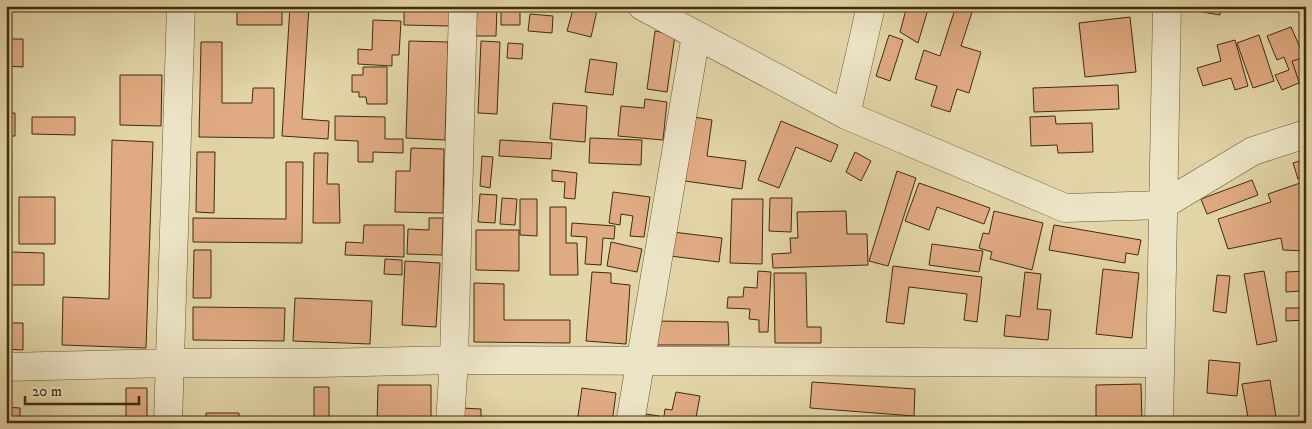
<svg xmlns="http://www.w3.org/2000/svg" width="1312" height="429" viewBox="0 0 1312 429" font-family="'IM FELL DW Pica',serif">
  <rect width="100%" height="100%" fill="#e2d5a7"/>
  <filter id="stains"><feTurbulence type="fractalNoise" baseFrequency=".004" numOctaves="4"/><feColorMatrix values="0 0 0 0 .2 0 0 0 0 .09 0 0 0 0 .02 0 0 0 .5 -.17"/></filter>
  <radialGradient id="worn" r=".72"><stop offset=".6" stop-color="#630" stop-opacity="0"/><stop offset="1" stop-color="#630" stop-opacity=".3"/></radialGradient>
  <path fill="#e0aa82" stroke="#412c0d" d="M6,6H9V38H6Z
    M237,6H282V25H237Z
    M290,6H309L302,119L329,121L328,139L282,136Z
    M341,6H384V11L341,10Z
    M404,6H450V26L404,25Z
    M477,6H497L496,36H476Z
    M501,6H520V25H501Z
    M574,6H598L591,37L567,31Z
    M907,6H929L918,43L900,32Z
    M956,6H974L961,46L981,52L969,93L957,89L950,112L931,106L937,86L915,79L924,50L940,56Z
    M1203,6H1221L1220,15L1202,12Z
    M530,14L553,16L552,33L528,31Z
    M1130,17L1136,72L1085,77L1079,23Z
    M373,20L401,21L399,55H392V66L358,64V49L372,50Z
    M1291,27L1302,52L1306,50V65L1304,66L1306,69V80L1282,90L1275,75L1289,70L1284,57L1277,60L1267,36Z
    M655,31L675,35L667,92L647,89Z
    M889,35L903,40L890,81L876,76Z
    M1259,35L1274,81L1253,88L1237,43Z
    M6,39H23V67L6,66Z
    M1235,40L1248,86L1235,90L1231,78L1203,86L1197,68L1221,61L1217,45Z
    M409,41L448,42L445,140L406,138Z
    M481,41L500,42L497,114L478,113Z
    M201,42H222V103H252L253,88H274V138L199,137Z
    M508,43L523,44L522,59L507,58Z
    M1306,57V86L1301,88L1292,61Z
    M590,59L617,63L613,95L585,92Z
    M363,67H387V104H367L366,97H359V92H352V75H363Z
    M120,75H162L161,126L120,125Z
    M1118,85L1119,109L1034,112L1033,88Z
    M645,99L667,102L663,140L618,136L621,106L644,108Z
    M553,103L587,106L585,142L550,139Z
    M6,113H15V136H6Z
    M335,116L385,117V139H403V153L373,152V162H358V141L335,140Z
    M1055,116L1056,124L1092,123L1093,152L1058,153L1057,145L1031,146L1030,117Z
    M32,117H75V135L32,134Z
    M694,117L712,120L707,156L746,161L742,189L685,181Z
    M781,121L838,145L831,162L796,147L779,188L758,180Z
    M590,138L642,140L641,165L589,163Z
    M112,140L153,142L146,348L62,345L63,297L109,299Z
    M500,140L552,143L551,159L499,156Z
    M411,148L444,149L443,213L395,212L396,171H410Z
    M197,152H215L214,213L196,212Z
    M855,152L871,161L861,181L846,172Z
    M314,153H328L327,184H339L340,223H313Z
    M482,156L493,157L490,188L480,186Z
    M1306,159V177L1298,179L1293,163Z
    M286,162H303L302,243L193,242V218L286,219Z
    M552,170L577,173L575,199L564,198L565,182L552,181Z
    M897,171L916,178L888,266L869,261Z
    M1252,180L1258,195L1207,214L1201,199Z
    M1306,181V251L1283,250L1281,238L1228,249L1218,219L1271,202L1268,194Z
    M919,183L990,208L984,224L937,207L929,230L905,221Z
    M613,192L650,197L644,237L630,236L633,216L621,214L620,225L609,223Z
    M480,194L497,195L495,223L478,222Z
    M19,197H55V244H19Z
    M502,198L517,199L515,225L500,224Z
    M770,198H792L791,232L769,231Z
    M520,199H537V236L520,235Z
    M732,199H763L762,264L730,263Z
    M550,207H566V243H577L578,275H550Z
    M846,211L847,234H867L868,265L773,268L772,254L791,253L790,238H798L797,212Z
    M994,211L1043,223L1032,270L990,259L992,252L979,248L983,233L989,234Z
    M429,218H443L442,255L407,254L408,229L429,230Z
    M572,223L615,226L614,239L603,238L601,265L585,264L587,237L571,236Z
    M364,225H404V257L345,255L346,242L363,243Z
    M1054,225L1141,240L1138,255L1126,253L1125,263L1049,250Z
    M476,230H519V271L476,270Z
    M673,232L722,238L719,262L670,256Z
    M611,242L642,249L637,272L607,266Z
    M932,244L983,251L979,272L929,265Z
    M194,250H211V298H193Z
    M11,252L44,253V285H11Z
    M385,259L402,260V275L384,274Z
    M405,261L440,263L436,327L402,325Z
    M893,266L982,277L977,322L964,320L967,294L909,287L904,324L886,322Z
    M1103,269L1139,273L1132,338L1096,334Z
    M758,271L771,272L768,332H759V320L749,319L750,309L727,308L728,297H743L744,287L757,288Z
    M1264,271L1277,341L1257,345L1244,274Z
    M1306,271V320L1286,321V308H1301V291L1286,292V272Z
    M592,272L611,273V283L630,285L626,344L586,341Z
    M1025,272L1041,274L1037,309L1051,310L1048,340L1004,336L1006,315L1020,317Z
    M774,273H806L807,327H821V343H775Z
    M1217,275L1230,276L1226,313L1213,311Z
    M474,283L504,284V320H570V343L474,342Z
    M295,298L372,301L370,344L293,341Z
    M193,307L285,308L284,341L193,340Z
    M656,321L728,322L729,345H655Z
    M6,323H23V350L6,349Z
    M1209,360L1240,363L1237,396L1207,393Z
    M1270,380L1277,423H1249L1242,384Z
    M812,382L915,389L914,416L810,408Z
    M1141,384L1142,423H1096V385Z
    M378,385H431V423H377Z
    M314,387H329V423H314Z
    M126,388H147V423H126Z
    M582,388L616,393L612,423H577Z
    M676,392L700,396L695,423H663L665,409L672,410Z
    M6,407L20,408V423H6Z
    M462,408L481,409V423H462Z
    M206,413H239V423H206Z
    M639,413L659,416L658,423H638Z"/>
  <g fill="none" stroke-linecap="round" stroke-linejoin="round">
    <g stroke="#695634" stroke-width="29">
      <path id="street" d="M642,6L846,115L1065,208L1163,205L1253,151L1306,134
        M846,115L871,6
        M6,367L170,363H319L454,360L1159,363
        M168,423L181,6
        M450,423L454,360L463,6
        M630,423L696,35
        M1159,423L1167,8"/>
    </g>
    <use href="#street" stroke="#ece4c6" stroke-width="28"/>
  </g>
  <rect width="1312" height="429" fill="none" stroke="#e2d5a7" stroke-width="25"/>
  <rect x="8" y="8" width="1297" height="414" fill="none" stroke="#412c0d" stroke-width="2.5"/>
  <rect x="12" y="12" width="1287" height="404" fill="none" stroke="#412c0d"/>
  <path d="M25 396v8h114v-8" fill="none" stroke="#412c0d" stroke-width="2.5"/>
  <text x="32" y="396" font-size="15" fill="#412c0d" stroke="#ece4c6" stroke-width="4" paint-order="stroke">20 m</text>
  <rect width="100%" height="100%" filter="url(#stains)"/>
  <rect width="100%" height="100%" fill="url(#worn)"/>
</svg>
